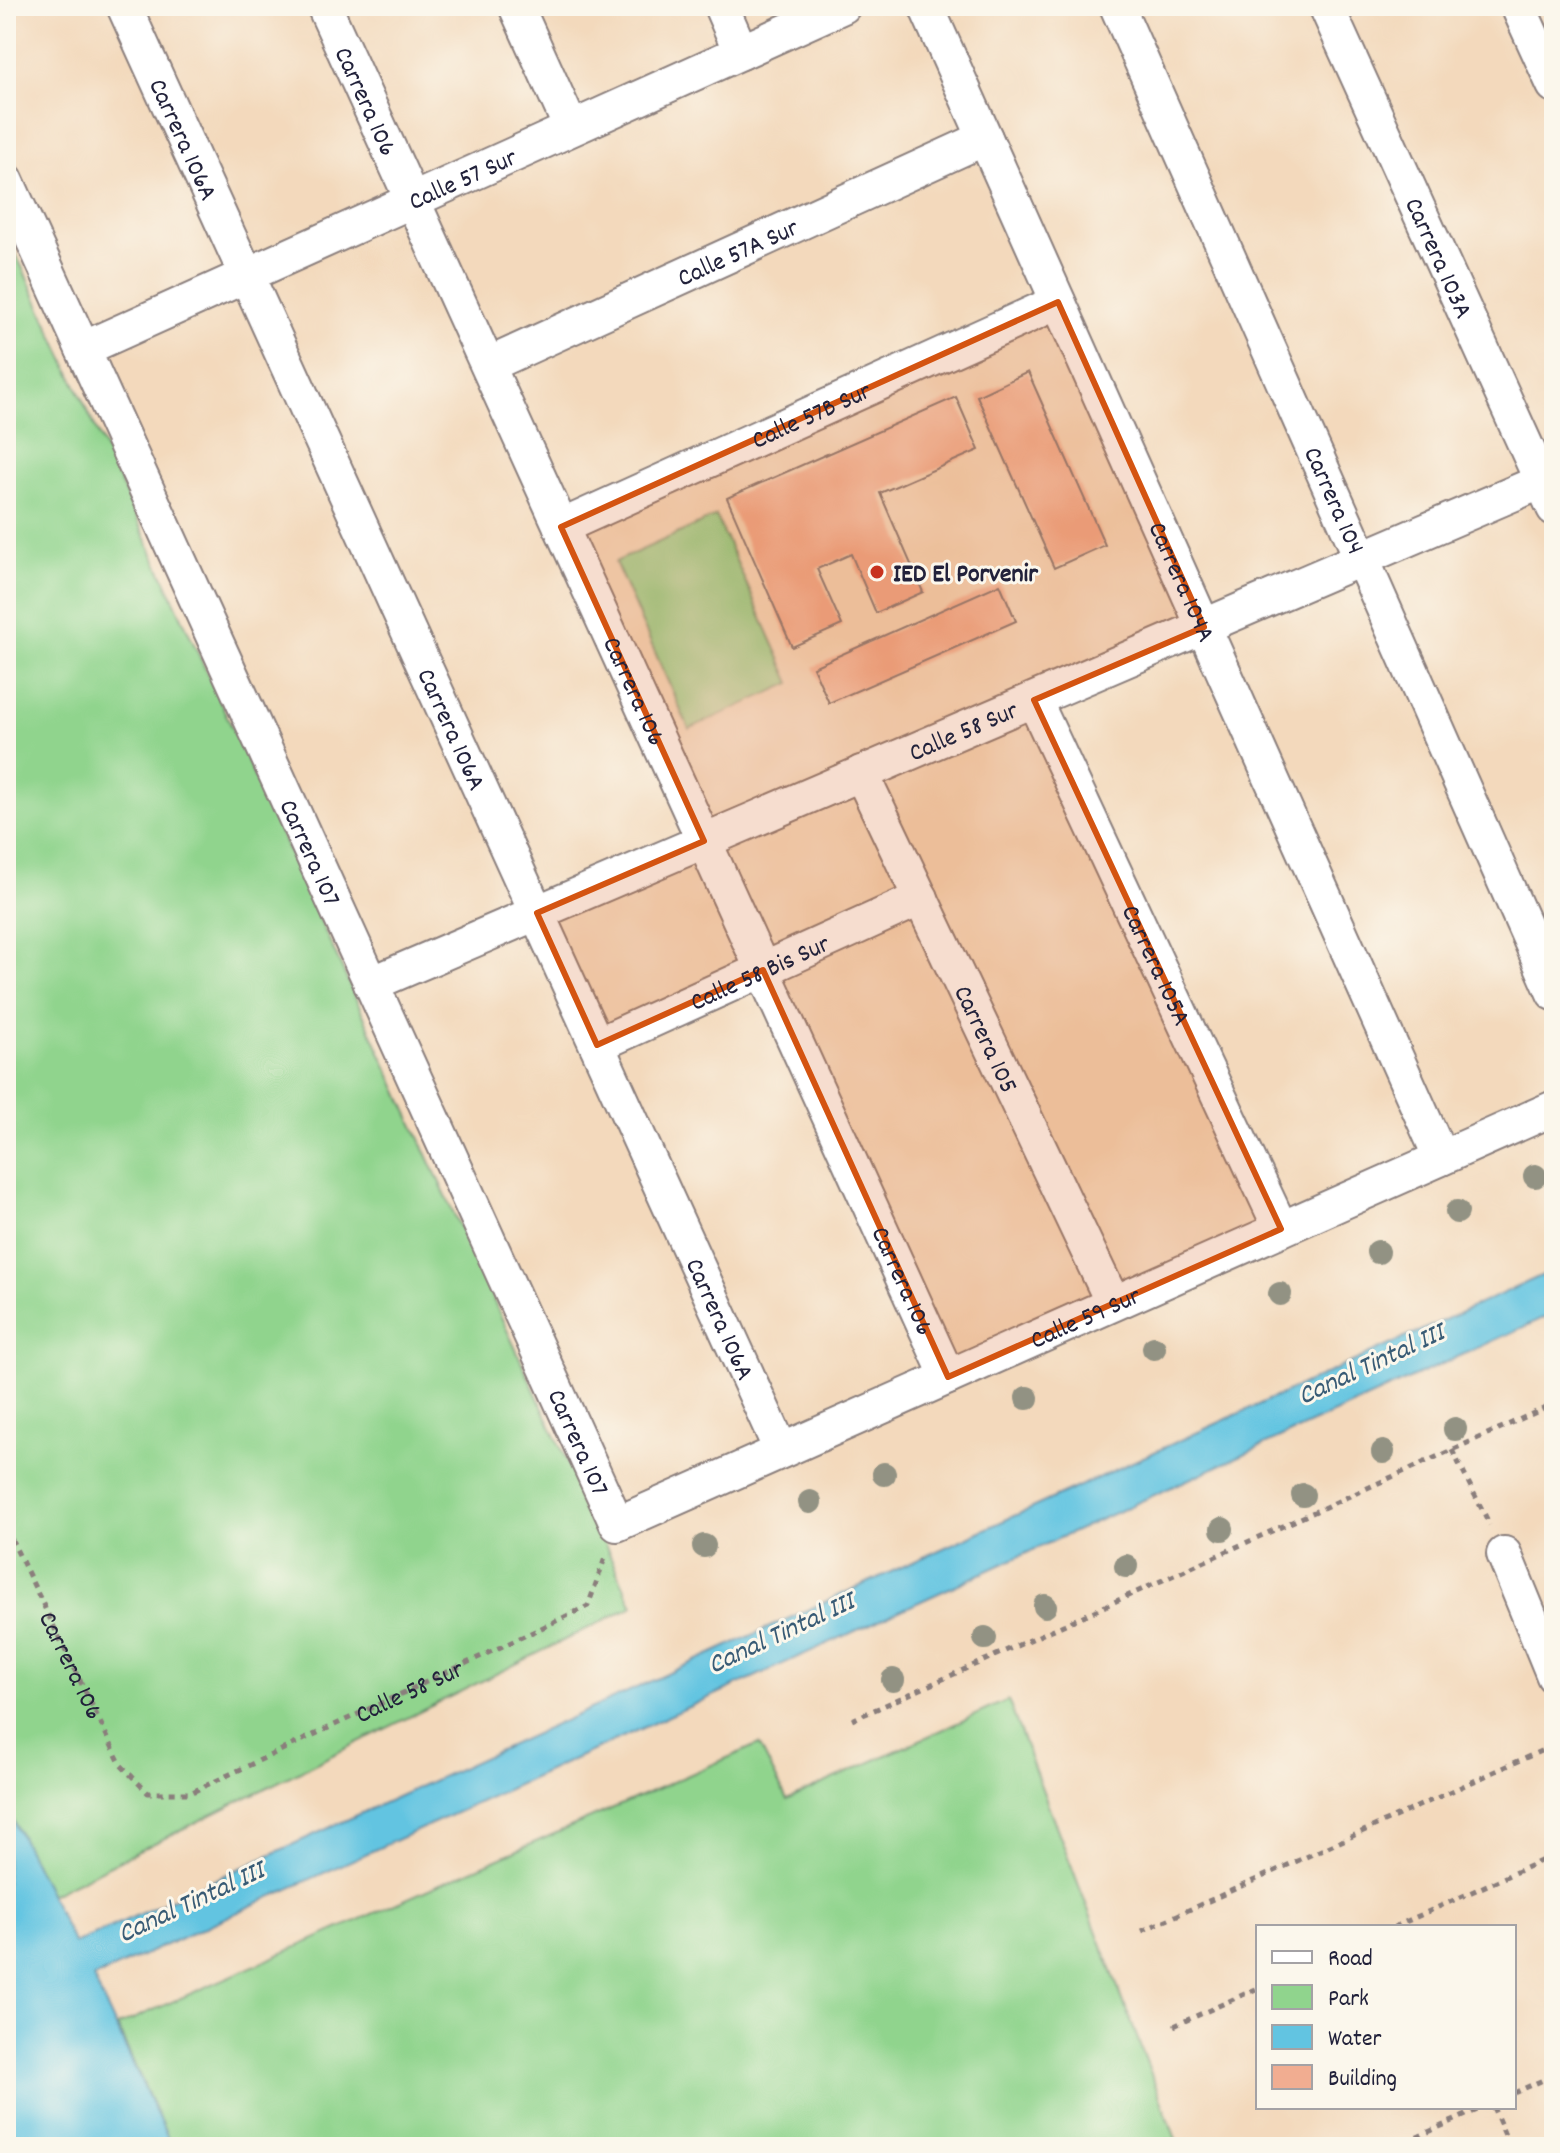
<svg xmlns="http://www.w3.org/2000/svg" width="1560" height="2153" viewBox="0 0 1560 2153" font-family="Dekko,sans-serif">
  <rect width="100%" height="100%" fill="#fbf7ec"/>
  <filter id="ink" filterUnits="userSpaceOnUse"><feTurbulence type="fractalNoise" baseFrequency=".0125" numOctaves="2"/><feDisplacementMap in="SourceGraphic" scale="16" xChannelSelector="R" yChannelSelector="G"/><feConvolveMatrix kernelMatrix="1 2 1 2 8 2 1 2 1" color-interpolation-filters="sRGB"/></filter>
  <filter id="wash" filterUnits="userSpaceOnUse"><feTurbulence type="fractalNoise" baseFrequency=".006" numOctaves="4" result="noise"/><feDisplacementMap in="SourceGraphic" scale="32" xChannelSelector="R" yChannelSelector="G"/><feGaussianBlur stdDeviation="1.8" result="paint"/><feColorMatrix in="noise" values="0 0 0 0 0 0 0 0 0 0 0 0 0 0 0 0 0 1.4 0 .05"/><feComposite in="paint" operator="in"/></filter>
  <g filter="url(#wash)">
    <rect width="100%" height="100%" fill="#f3d9bc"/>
    <path fill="#90d48d" stroke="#597b64" stroke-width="2" d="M6,232L633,1606L50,1895L6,1806Z
      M716,516L791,683L689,729L615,562Z
      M1008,1700L1179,2147H172L117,2026L759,1744L787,1800Z"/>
    <path fill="#62c4e1" stroke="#42738e" stroke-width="2" d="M1554,1270V1313L93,1978L172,2147H6V1806L74,1944Z"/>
    <g id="blocks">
      <path fill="#f1ad91" d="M1028,372L1105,545L1054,568L977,396Z
        M956,397L979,450L880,493L923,592L876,613L851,554L817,569L842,625L792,647L727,498Z
        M1000,584L1016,621L829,703L813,667Z"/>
    </g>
  </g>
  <g filter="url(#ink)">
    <use href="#blocks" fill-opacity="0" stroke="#8a7e7c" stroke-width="2"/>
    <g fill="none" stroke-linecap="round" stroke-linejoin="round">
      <g stroke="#8a7e7c" stroke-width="38">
        <g id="minor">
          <path id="s2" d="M124,6L781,1450"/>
          <path id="s3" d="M324,6L948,1377"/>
          <path d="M516,6L571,128"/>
          <path d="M721,6L741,52"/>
          <path id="s4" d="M926,6L1441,1158"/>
          <path id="s5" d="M1117,6L1554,993"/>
          <path id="s6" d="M1326,6L1554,508"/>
          <path d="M1518,6L1554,85"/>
          <path id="s7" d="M6,180L617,1524L1554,1108"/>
          <path id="s8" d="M83,349L843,6"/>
          <path id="s9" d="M488,365L985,138"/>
          <path id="s10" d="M561,527L1058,302"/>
          <path id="s11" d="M1034,700L1281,1229"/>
          <path id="s12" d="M861,773L1113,1303"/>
          <path id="s13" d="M371,984L1554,476"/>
          <path id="s14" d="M597,1045L921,898"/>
          <path d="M1504,1554L1554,1676"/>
        </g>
      </g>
      <g stroke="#8a7e7c" stroke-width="5" stroke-dasharray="6 6" stroke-linecap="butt">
        <path d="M1452,1450L1490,1525"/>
        <path id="s1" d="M6,1528L121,1765L148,1793H190L588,1606L606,1555"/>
        <path d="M852,1720L1554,1404"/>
        <path d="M1394,1927L1554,1855"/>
        <path d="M1142,1931L1554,1745"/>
        <path d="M1174,2026L1258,1988"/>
        <path d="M1514,2093L1554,2075"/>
        <path d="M1493,2107L1510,2147"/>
        <path d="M1395,2147L1484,2107"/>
      </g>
      <use href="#minor" stroke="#fff" stroke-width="34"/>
    </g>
    <g fill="#929283">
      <circle cx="1535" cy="1176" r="12"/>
      <circle cx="1457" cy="1212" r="12"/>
      <circle cx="1378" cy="1252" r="12"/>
      <circle cx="1280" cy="1294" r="12"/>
      <circle cx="1154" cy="1348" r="12"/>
      <circle cx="1027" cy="1398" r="12"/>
      <circle cx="1455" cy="1429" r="12"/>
      <circle cx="1383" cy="1452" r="12"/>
      <circle cx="884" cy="1474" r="12"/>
      <circle cx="1303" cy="1495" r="12"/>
      <circle cx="810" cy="1502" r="12"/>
      <circle cx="1222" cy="1529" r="12"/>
      <circle cx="704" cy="1546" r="12"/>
      <circle cx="1126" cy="1566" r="12"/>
      <circle cx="1045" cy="1606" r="12"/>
      <circle cx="985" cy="1638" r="12"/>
      <circle cx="893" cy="1680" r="12"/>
    </g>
  </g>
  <path fill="#d45411" fill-opacity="0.2" stroke="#d45411" stroke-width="6" stroke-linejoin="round" d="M1058,302L1204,627L1034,700L1281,1229L948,1377L763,970L597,1045L537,913L704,841L561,527Z"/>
  <circle fill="#c8321e" stroke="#fbf7ec" stroke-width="3" cx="877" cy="572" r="8"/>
  <g text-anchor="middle" stroke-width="6" stroke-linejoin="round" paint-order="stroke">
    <g font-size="26" fill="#22223b" stroke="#fbf7ec">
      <text dy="9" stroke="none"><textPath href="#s3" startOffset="104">Carrera 106</textPath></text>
      <text dy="9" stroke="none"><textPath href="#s2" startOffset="146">Carrera 106A</textPath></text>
      <text dy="9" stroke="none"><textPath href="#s8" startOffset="416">Calle 57 Sur</textPath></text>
      <text dy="9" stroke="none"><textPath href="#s9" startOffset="274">Calle 57A Sur</textPath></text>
      <text dy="9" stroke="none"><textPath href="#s6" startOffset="276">Carrera 103A</textPath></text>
      <text dy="9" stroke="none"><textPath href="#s10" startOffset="274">Calle 57B Sur</textPath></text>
      <text dy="9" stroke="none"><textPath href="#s5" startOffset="540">Carrera 104</textPath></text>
      <text dy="9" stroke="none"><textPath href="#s4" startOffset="630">Carrera 104A</textPath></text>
      <text dy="9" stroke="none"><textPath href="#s3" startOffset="752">Carrera 106</textPath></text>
      <text dy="9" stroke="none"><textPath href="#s2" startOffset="794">Carrera 106A</textPath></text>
      <text dy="9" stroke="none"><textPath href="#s13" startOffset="644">Calle 58 Sur</textPath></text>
      <text dy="9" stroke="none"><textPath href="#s7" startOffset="738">Carrera 107</textPath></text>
      <text dy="9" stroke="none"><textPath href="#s11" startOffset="292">Carrera 105A</textPath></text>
      <text dy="9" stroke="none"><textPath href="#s14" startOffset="178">Calle 58 Bis Sur</textPath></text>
      <text dy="9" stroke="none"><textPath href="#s12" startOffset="294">Carrera 105</textPath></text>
      <text dy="9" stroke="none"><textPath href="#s3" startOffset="1400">Carrera 106</textPath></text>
      <text dy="9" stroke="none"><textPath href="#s7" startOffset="1988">Calle 59 Sur</textPath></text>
      <text dy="9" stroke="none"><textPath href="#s2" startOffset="1442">Carrera 106A</textPath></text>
      <text dy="9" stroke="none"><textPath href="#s7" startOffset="1386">Carrera 107</textPath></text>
      <text dy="9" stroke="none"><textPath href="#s1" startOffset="152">Carrera 106</textPath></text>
      <text dy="9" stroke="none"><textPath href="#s1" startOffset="586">Calle 58 Sur</textPath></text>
    </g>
    <g font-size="26" font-weight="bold" fill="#22223b" stroke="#fbf7ec" text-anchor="start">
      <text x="893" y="581">IED El Porvenir</text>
    </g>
    <g font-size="28" font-style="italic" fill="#385b75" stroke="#fbf7ec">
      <text transform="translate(1370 1362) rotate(-25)" y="10">Canal Tintal III</text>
      <text transform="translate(780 1631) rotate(-25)" y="10">Canal Tintal III</text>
      <text transform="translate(190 1900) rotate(-25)" y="10">Canal Tintal III</text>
    </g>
  </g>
  <rect width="1560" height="2153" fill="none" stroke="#fbf7ec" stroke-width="32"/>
  <rect x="1256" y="1925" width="260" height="184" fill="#fbf7ec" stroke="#a4a2a5" stroke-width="2"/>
  <rect x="1272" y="1951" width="40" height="12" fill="#ffffff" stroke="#a4a2a5" stroke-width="2"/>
  <text x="1328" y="1965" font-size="24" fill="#22223b">Road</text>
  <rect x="1272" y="1985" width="40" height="24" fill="#90d48d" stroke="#a4a2a5" stroke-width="2"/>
  <text x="1328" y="2005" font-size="24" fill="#22223b">Park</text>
  <rect x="1272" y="2025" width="40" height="24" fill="#62c4e1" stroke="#a4a2a5" stroke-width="2"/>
  <text x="1328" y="2045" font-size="24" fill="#22223b">Water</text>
  <rect x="1272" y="2065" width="40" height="24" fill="#f1ad91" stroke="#a4a2a5" stroke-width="2"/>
  <text x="1328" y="2085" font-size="24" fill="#22223b">Building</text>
</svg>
